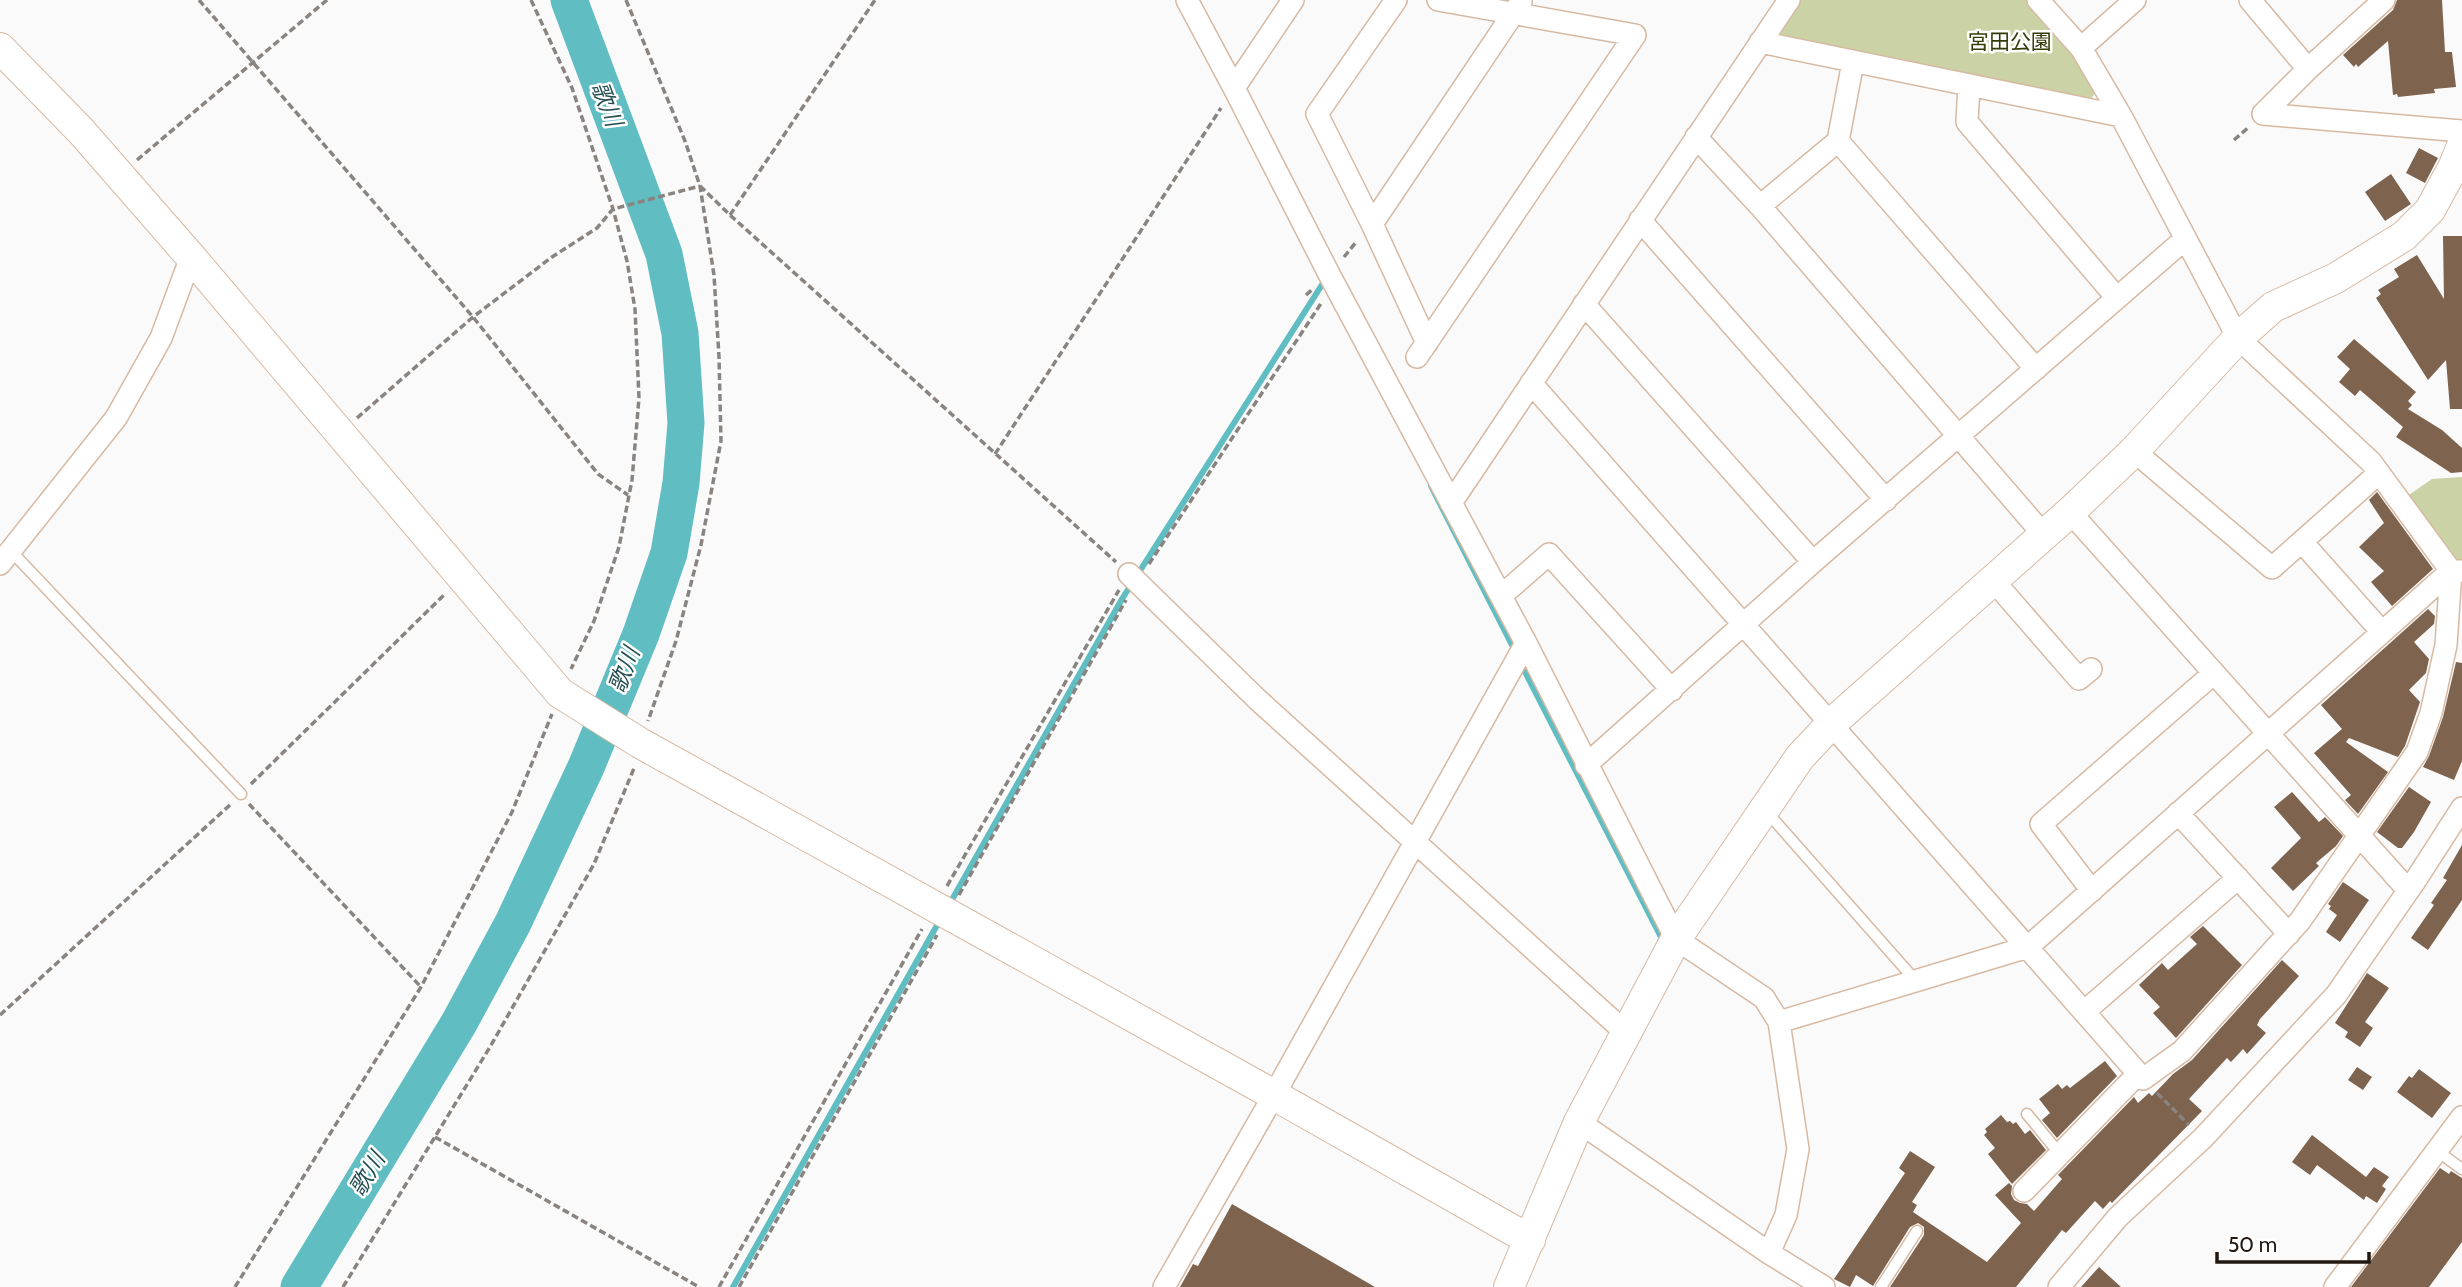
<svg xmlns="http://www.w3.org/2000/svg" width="2462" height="1287" viewBox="0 0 2462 1287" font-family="Cabin,'Noto Sans JP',sans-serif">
  <rect width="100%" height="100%" fill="#fafafa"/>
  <path fill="#cbd2a5" d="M1796,0H2032L2098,88L2091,99L1781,41L1777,29Z
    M2462,477V564L2451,563L2403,499L2432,479Z"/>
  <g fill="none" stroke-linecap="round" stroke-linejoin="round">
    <path stroke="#60bec3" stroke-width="6" d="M1431,486L1515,651
      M1521,664L1662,939L1660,941
      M949,905L1122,599L1325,280
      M733,1287L940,920"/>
    <path stroke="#60bec3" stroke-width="37" d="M299,1287L459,1023L513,923L586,767L641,634L669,553L681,483L686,423L680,333L664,254L569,0"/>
  </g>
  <path fill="#7e634e" d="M2397,0H2442L2445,52H2452L2456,87L2434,89L2435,93L2398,97L2397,94L2393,95L2388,41L2358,67L2356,64L2354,67L2343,55L2393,10Z
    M2419,148L2438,158L2425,183L2406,173Z
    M2391,174L2411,204L2385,221L2365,192Z
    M2443,236H2462V409H2450L2446,360L2428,380L2376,298L2381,294L2378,290L2399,277L2394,269L2417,255L2444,299Z
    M2354,339L2416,392L2408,401L2412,405L2408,409L2442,430L2462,448V472L2451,473L2396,437L2403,427L2360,390L2355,396L2339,382L2350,369L2337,357Z
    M2377,492L2433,569L2392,606L2371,582L2384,571L2359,547L2384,523L2369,500Z
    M2428,609L2435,616L2434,624L2414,642L2429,659L2426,673L2409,690L2420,702L2405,746L2398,757L2349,738L2346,742L2388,772L2358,814L2345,800L2351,795L2314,753L2342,729L2321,705Z
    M2456,662L2462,663V761L2454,780L2423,767L2429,756L2443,717Z
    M2409,787L2431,802L2414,832L2402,848H2398L2377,832Z
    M2292,792L2319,822L2325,817L2343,836L2336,846L2316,863L2319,866L2293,891L2271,868L2301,838L2274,807Z
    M2462,845V900L2428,950L2411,938L2434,905L2431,903L2447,880L2443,878Z
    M2343,882L2369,900L2340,942L2326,932L2337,915L2329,909L2331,906L2328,904Z
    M2203,926L2242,965L2176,1038L2153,1013L2160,1007L2139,985L2162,963L2168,970L2197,944L2190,937Z
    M2282,960L2299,976L2260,1019L2257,1025L2266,1033L2247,1054L2243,1049L2231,1062L2227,1058L2189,1099L2202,1111L2112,1203L2110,1201L2103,1209L2095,1201L2066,1233L2062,1230L2016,1287H1890L1924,1235V1227L1918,1223L1910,1227L1873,1286L1856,1275L1850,1287L1834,1279L1905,1173L1899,1168L1910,1151L1935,1167L1912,1202L1917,1205L1913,1212L1987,1262L2021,1223L1995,1195L2009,1183L2012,1186L2011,1194L2014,1200L2020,1203L2027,1204L2034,1211L2062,1179L2058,1175L2134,1097L2138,1103L2149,1093L2152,1096L2173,1074L2192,1060Z
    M2367,973L2389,988L2365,1022L2373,1028L2360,1047L2345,1037L2348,1032L2335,1023Z
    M2105,1061L2117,1076L2057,1138L2042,1120L2050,1113L2039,1099L2058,1084L2062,1089L2067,1085L2070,1088Z
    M2357,1067L2372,1077L2363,1090L2348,1080Z
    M2419,1069L2451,1093L2432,1118L2397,1092L2409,1076L2412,1078Z
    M2001,1115L2007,1122L2010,1121L2013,1124L2016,1122L2025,1134L2030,1130L2046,1150L2012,1184L1988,1154L1995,1148L1984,1135L1987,1132L1985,1129Z
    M2312,1135L2366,1177L2374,1167L2389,1177L2382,1186L2386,1189L2377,1203L2366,1196L2364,1200L2317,1165L2310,1175L2292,1162Z
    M2440,1168L2449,1174L2451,1171L2462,1178V1242L2429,1287H2351Z
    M1232,1204L1375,1287H1180L1193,1264L1198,1266Z
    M2099,1267L2121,1287H2081Z"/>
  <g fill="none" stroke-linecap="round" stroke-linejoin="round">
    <g stroke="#d7b9a2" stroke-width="13">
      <path id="lane" d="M11,551L241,794
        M1767,812L1915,980
        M2027,1114L2060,1154
        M2437,1151L2462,1169
        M1881,1287L1917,1231"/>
    </g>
    <g stroke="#d7b9a2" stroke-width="24">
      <path id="street" d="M1187,0L1234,88
        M1293,0L1234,88L1329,274L1526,643L1676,939L1764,998L1779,1022L1798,1149L1786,1215L1769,1253
        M1396,0L1317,114L1372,224L1427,343
        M2038,0L2081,48L2121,116L2238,338L2371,462L2451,571H2462
        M2250,0L2308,69
        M2384,0L2308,69L2263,114L2462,131
        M1760,42L2121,116
        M2081,48L2135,0
        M1969,85L1967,122L2117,298
        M1696,137L1760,206L2043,534
        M1838,141L2036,369
        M1760,206L1838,141L1853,62
        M1640,220L1886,500
        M1372,224L1521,2
        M1584,304L1813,562
        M1417,357L1635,35L1438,0
        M1531,383L2143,1079L2182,1051L2300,921L2417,752L2431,713L2446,645L2451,571
        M2134,451L2272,568L2379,473
        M1451,503L1789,0
        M2070,512L2408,890
        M2302,542L2382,632
        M0,564L116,418L161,338L191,257
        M1129,574L1258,700L1625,1032
        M1993,580L2079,679L2091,669
        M1501,596L1549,554L1672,690
        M1586,765L1813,562L2185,239
        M2178,813L2289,934
        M2092,891L2041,824L2214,673
        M2084,1012L2238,878
        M1779,1022L2028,947L2451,571
        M1579,1122L1769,1253L1824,1287
        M2024,1191L2138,1074
        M1164,1287L1274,1095L1526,643
        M2059,1287L2118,1217L2203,1138L2336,995L2415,881L2462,808
        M2335,1287L2462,1117"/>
    </g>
    <g stroke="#d7b9a2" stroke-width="32">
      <path id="secondary" d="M0,48L81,131L191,257L560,693L640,743L1274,1095L1530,1240
        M1509,1287L1579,1122L1676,939L1800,757L1832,723L2070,512L2134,451L2238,338L2273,307L2336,278L2404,236L2430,210L2453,168L2462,146"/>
    </g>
    <path stroke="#8a8480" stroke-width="3.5" stroke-dasharray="7 3.5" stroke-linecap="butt" d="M199,0L473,317L598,474L628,495
      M531,0L572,88L613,209L627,261L635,309L639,398L632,480L619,547L594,621L571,669
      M626,0L685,141L700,186L714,275L719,357L721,441L701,545L676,641L648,721
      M2234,140L2249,127
      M137,160L327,0
      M700,186L730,215L1116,562
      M730,215L875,0
      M1344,257L1357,241
      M1306,295L1314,288
      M357,418L473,317L552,257L597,228L613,209L700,186
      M995,454L1221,108
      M1149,564L1322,302
      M251,784L446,593
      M249,804L421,987
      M947,886L1119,590
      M959,895L1126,600
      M0,1015L231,804
      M2157,1093L2189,1125
      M435,1137L699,1287
      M235,1287L421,987L512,812L552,714
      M343,1287L490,1047L594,864L635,766
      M719,1287L922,929
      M739,1287L937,935"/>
    <use href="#lane" stroke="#fff" stroke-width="10"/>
    <use href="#street" stroke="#fff" stroke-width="21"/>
    <use href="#secondary" stroke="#fff" stroke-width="30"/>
  </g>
  <g text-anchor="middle" stroke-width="5" stroke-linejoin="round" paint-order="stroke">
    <g font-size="21" fill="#353b06" stroke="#fff">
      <text x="2010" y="49">宮田公園</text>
    </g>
    <g font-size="23" font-style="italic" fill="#265153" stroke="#fff">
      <text transform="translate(607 104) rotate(69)" y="8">歌川</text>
      <text transform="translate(624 670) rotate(-69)" y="8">歌川</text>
      <text transform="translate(367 1174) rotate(-59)" y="8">歌川</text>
    </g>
  </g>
  <path d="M2217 1252v10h152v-10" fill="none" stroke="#231810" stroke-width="3.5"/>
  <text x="2228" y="1252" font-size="21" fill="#231810" stroke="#ffffff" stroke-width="5" paint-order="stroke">50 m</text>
</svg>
